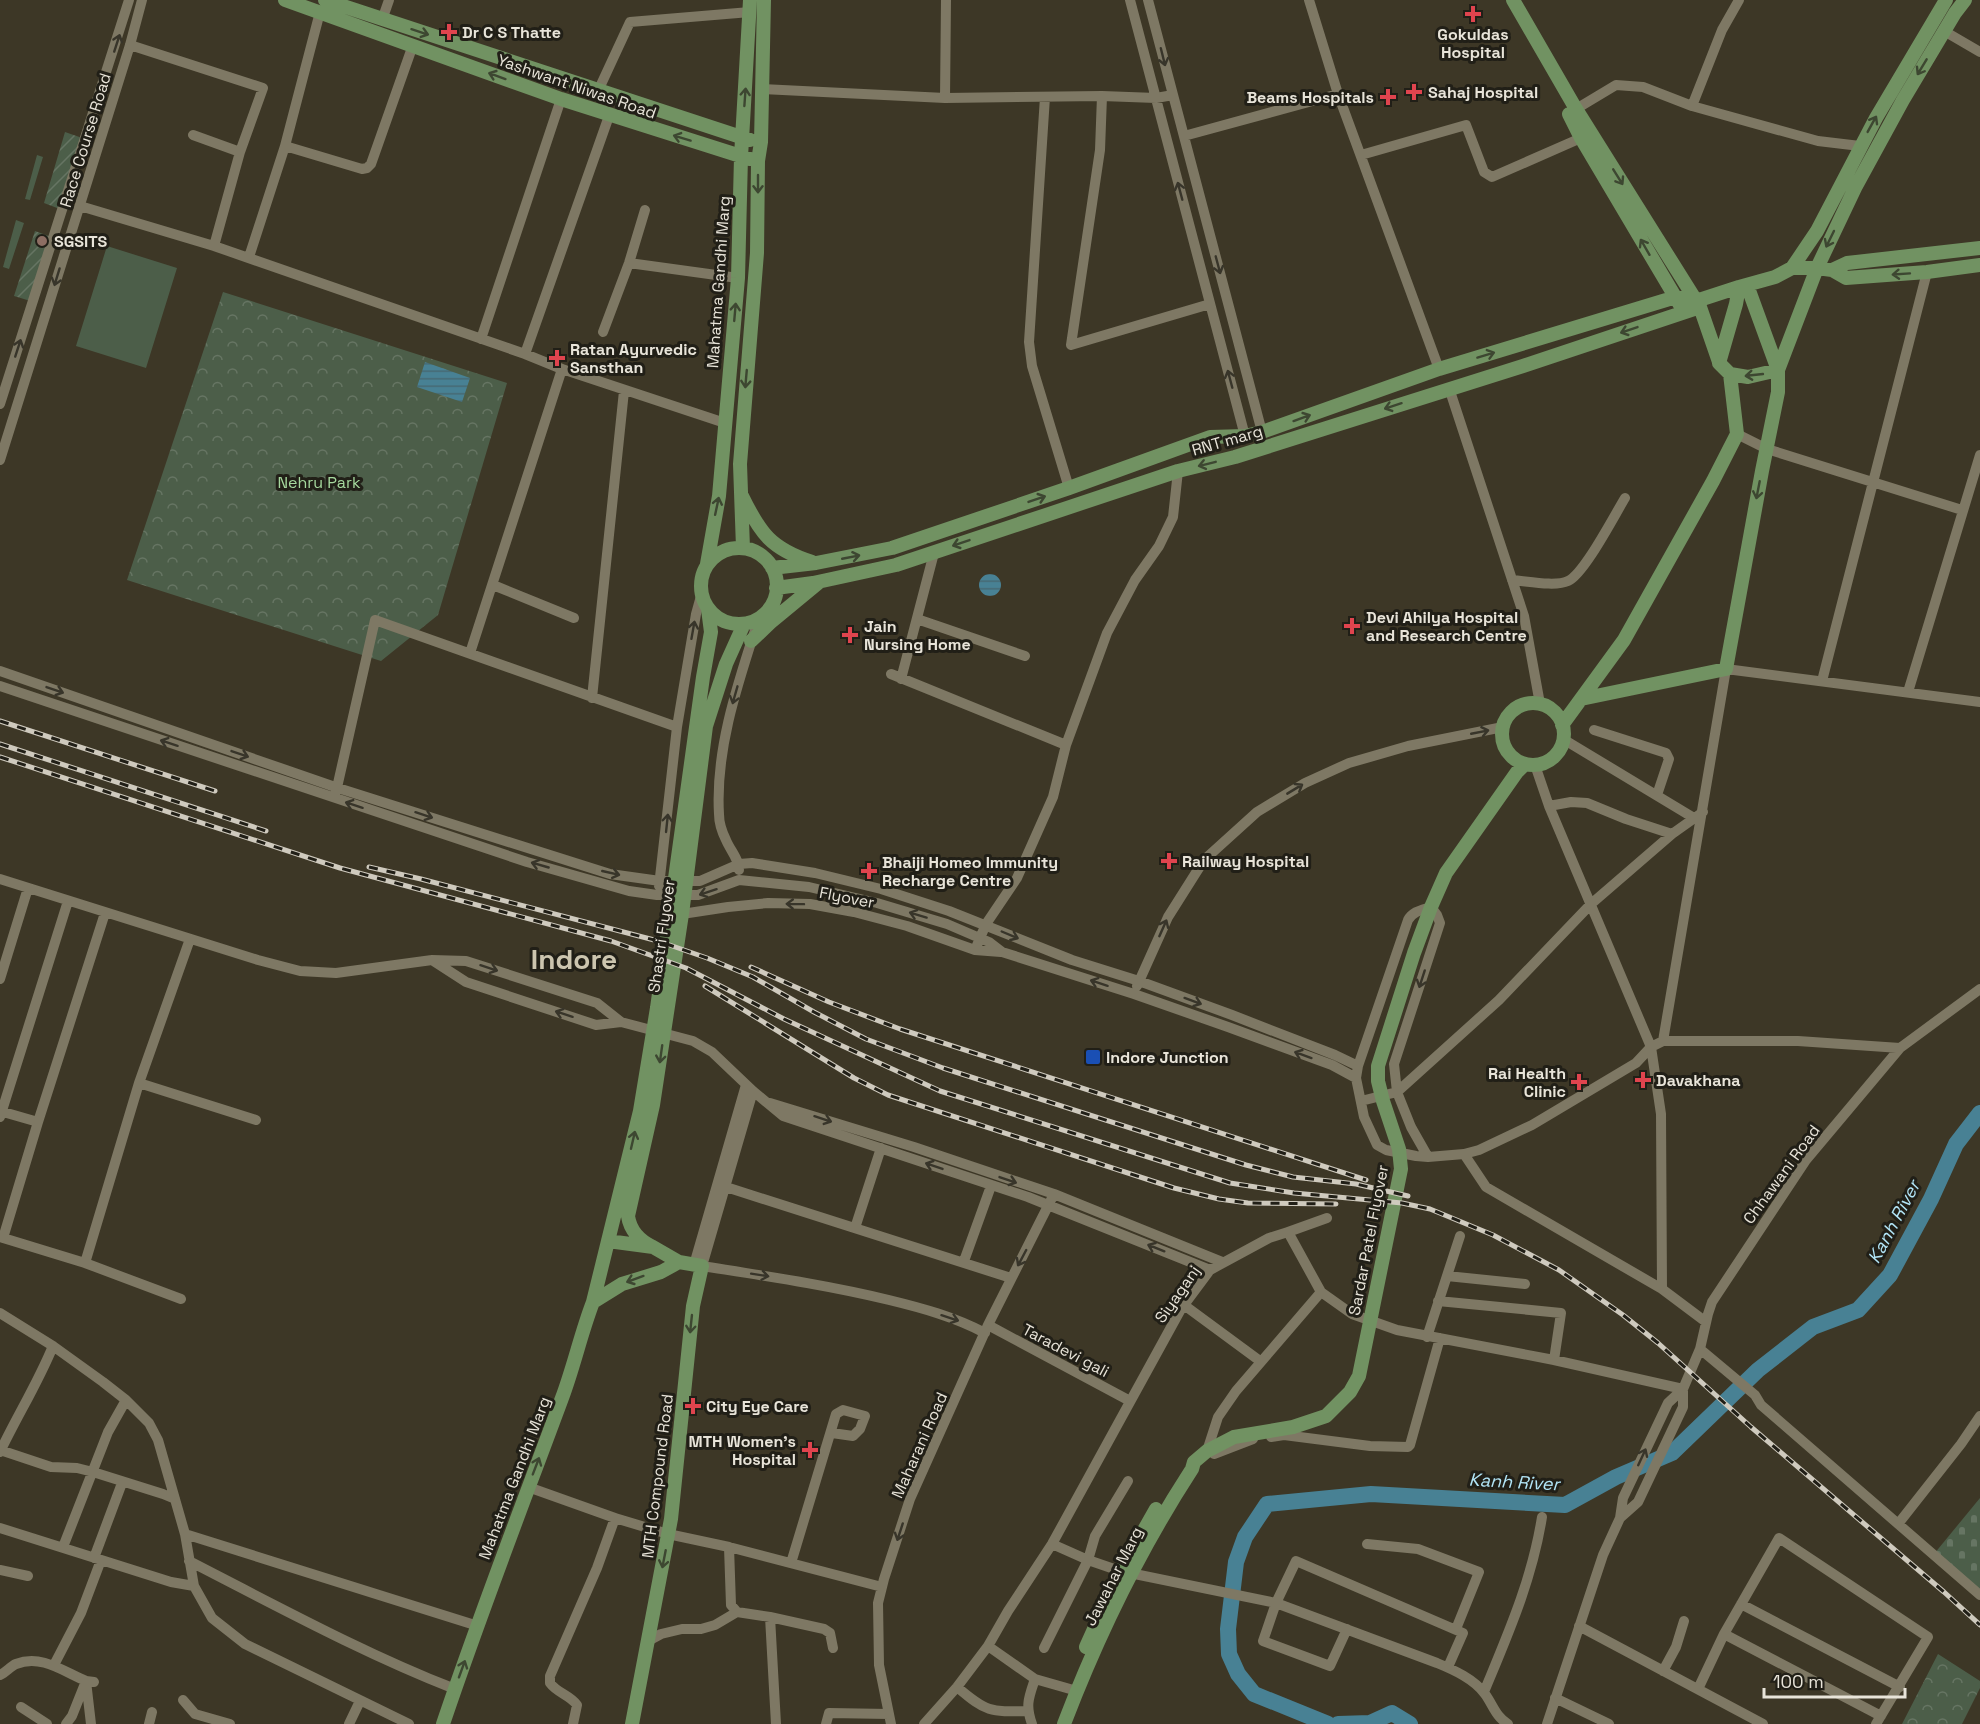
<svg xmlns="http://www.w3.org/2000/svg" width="1980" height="1724" viewBox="0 0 1980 1724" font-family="'Space Grotesk',sans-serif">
  <defs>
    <pattern id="cemetery-stones" width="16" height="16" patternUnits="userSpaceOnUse" patternTransform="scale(1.5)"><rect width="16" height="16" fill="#4c5e49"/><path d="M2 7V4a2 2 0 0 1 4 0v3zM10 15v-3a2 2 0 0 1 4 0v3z" fill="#667563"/></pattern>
    <pattern id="park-crowns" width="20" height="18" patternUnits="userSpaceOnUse" patternTransform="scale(1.5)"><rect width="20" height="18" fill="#4c5e49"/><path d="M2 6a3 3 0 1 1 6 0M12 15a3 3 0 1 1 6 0" fill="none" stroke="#667563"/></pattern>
    <pattern id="garden-furrows" width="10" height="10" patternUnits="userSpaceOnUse" patternTransform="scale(1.5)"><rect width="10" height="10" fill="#4c5e49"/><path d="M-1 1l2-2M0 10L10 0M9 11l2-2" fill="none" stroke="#667563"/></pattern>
    <pattern id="water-rules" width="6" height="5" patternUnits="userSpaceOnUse" patternTransform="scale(1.5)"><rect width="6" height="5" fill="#488194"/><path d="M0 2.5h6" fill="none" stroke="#476973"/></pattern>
  </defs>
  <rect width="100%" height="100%" fill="#3d3726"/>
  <path fill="#4c5e49" d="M37,155L43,157L30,200L25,199Z
    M16,220L24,223L9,269L3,267Z
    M107,246L177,268L146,368L76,346Z"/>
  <path fill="url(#cemetery-stones)" d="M1980,1498V1595L1934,1554Z"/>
  <path fill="url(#park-crowns)" d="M223,292L507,383L438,615L381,661L127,580Z
    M1938,1654L1980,1681V1688L1962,1724H1902Z"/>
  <path fill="url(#garden-furrows)" d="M65,132L88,140L65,211L44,203Z
    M35,231L57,239L37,303L14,296Z"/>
  <path fill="url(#water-rules)" d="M425,362L470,378L462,402L417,387Z
    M979 585a11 11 0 1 1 22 0a11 11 0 1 1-22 0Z"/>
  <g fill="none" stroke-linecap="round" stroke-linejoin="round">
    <path stroke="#488194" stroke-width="16" d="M1328,1724L1254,1694L1238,1674L1229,1654L1228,1629L1236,1562L1245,1537L1267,1504L1371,1494L1565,1505L1616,1477L1672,1453L1758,1370L1813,1327L1858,1310L1890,1275L1931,1199L1956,1144L1980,1113
      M1338,1724L1370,1723L1392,1713L1410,1724"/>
    <path stroke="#7e7864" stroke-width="10" d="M1130,0L1245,436
      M1148,0L1262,432
      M1309,0L1338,94L1439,369
      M382,20L389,0
      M1944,31L1980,52
      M130,45L263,88L240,152L214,246
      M762,89L945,98L1102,96L1156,98L1173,95
      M598,91L630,22L750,12
      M1102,96L1100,150L1071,345L1210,304
      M1045,97L1029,342L1032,366L1069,488
      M945,98L946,0
      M1692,106L1722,30L1739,0
      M1576,109L1616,85L1643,87L1692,106L1818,141L1860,146
      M193,135L240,152
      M1184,136L1338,94
      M285,146L362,169L367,168L371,164L413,45
      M1361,155L1466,125L1484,172L1492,177L1581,138
      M80,206L214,246L525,354L562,369L725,423
      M249,257L285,146L320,12
      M629,263L738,278
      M603,332L629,263L645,210
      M481,339L561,99
      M525,354L609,116
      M1449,388L1524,616L1540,704
      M0,404L129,0
      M1737,434L1767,449L1962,510
      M0,460L130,45L142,0
      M1512,580C1527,581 1555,587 1568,581C1584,574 1614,516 1625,498
      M493,585L574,618
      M917,619L1025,656
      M470,653L562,369
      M0,671L338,788L610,874L660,881H700L739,864L752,863L815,873L881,889L949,911L1072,960L1139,981L1232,1015L1335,1055L1358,1066
      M891,674L1066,745
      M901,679L934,553
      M1822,681L1927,272
      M0,686L527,862L629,891L657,895H698L739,880L809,887L877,903L947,924L989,942L1002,952L1134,994L1228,1027L1332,1065L1356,1078
      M1908,692L1980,455
      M592,698L624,391
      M1594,730L1666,753L1669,759L1657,795
      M1563,739L1694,818
      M1535,765L1549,806L1651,1047L1661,1114L1662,1289
      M336,792L375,620L677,727
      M1549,806L1571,802L1587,803L1626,819L1672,834
      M739,870C739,859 730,850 726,840C722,832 719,822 719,814C715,748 739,680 759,618
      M0,879L258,960L300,971L336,973L432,960L466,961L597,1003L621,1022
      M659,886L677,727L696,614L701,596
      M682,914L728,907L768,903L810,904L854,912L907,926L975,950L1001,952
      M975,950L986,924L1017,878L1053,797L1066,745L1107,633L1135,580L1159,546L1173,517L1178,471
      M432,960L466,982L596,1025L621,1022L693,1041L712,1052L753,1091L783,1116L1028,1197L1210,1270
      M0,979L28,888
      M1137,986L1168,917L1204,860L1257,812L1305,783L1349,763L1408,746L1503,727
      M1663,1041L1726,669L1980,702
      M139,1083L256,1120
      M753,1091L702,1266C765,1276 827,1285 889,1300C922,1308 955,1317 985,1333
      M1361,1101L1397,1092L1499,1000L1591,904L1672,834L1703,812
      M770,1103L914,1147L1054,1194L1222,1262
      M0,1111L38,1122
      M0,1117L68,901
      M1464,1154L1486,1187L1662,1289L1706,1322
      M1428,1157L1411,1127L1397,1092L1394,1064L1440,923L1437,915L1431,907C1422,910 1413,911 1408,920L1358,1066L1356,1078L1364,1117L1377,1145L1386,1150L1416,1156L1428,1157L1464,1154L1479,1150L1532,1125L1636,1063L1651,1047L1663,1041H1798L1900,1048
      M726,1187L1011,1278
      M855,1228L881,1148
      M1288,1232L1327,1218
      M0,1237L85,1263L181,1299
      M3,1238L38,1122L105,913
      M964,1261L991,1186
      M85,1263L139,1083L190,939
      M694,1265L746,1085
      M1447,1276L1525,1284
      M1438,1301L1561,1313L1554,1360
      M1184,1305L1260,1361
      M0,1313L53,1346L103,1382L126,1400L149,1423L158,1440L185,1534L194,1586L212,1618L245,1644L409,1724
      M988,1325L1130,1401
      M1427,1337L1460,1236
      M1700,1349L1755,1395L1761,1405L1980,1595
      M1271,1437L1284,1435L1370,1446L1408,1447L1410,1445L1440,1338
      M0,1450L51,1467L77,1468L93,1472L163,1494L175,1499
      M1207,1451L1218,1417L1236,1391L1321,1292
      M0,1452C17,1416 38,1383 53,1346
      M1214,1454L1253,1439
      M528,1487L615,1518L668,1534L729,1547L882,1587
      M1620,1518L1638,1502L1683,1407V1389
      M1898,1524L1961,1444L1980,1416
      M0,1528L171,1582L194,1586
      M185,1534L478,1626
      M1052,1544L1088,1560L1120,1571L1276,1603L1437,1663C1454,1670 1474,1679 1485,1694C1493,1705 1496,1717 1508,1724
      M1367,1544L1418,1549L1479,1572L1456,1629
      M63,1547L108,1432L126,1400
      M729,1547L731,1605L737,1612L770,1617L824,1629L830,1633L833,1648
      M94,1558L122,1483
      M189,1561C277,1606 363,1653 455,1689
      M791,1563L836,1414L843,1410L865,1416L860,1429L853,1436L832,1433
      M0,1570L28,1576
      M1741,1604L1900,1687
      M770,1617L776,1724
      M1579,1626L1763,1724
      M1347,1629L1330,1666L1263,1641L1276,1603L1296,1561L1463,1633L1448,1667
      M1724,1634L1881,1716
      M648,1641L661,1634L682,1629H701L715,1625L737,1612
      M988,1646L1035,1679L1077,1691
      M1044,1648L1088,1560L1095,1536L1128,1481
      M54,1665L81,1613L101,1560
      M1663,1671L1676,1647L1684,1621
      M0,1675C6,1672 11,1666 16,1664C42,1654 64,1672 86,1681L91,1724
      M957,1687C986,1712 990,1712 1027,1711
      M1698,1689L1724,1634L1779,1538L1928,1637L1876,1724
      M1484,1692C1508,1634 1532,1580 1542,1517
      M1555,1698L1609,1724
      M183,1700L195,1714L230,1724
      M21,1707L47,1724
      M66,1724L72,1716L86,1681L94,1682
      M149,1724L152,1712
      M349,1724L360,1701
      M573,1724L577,1705C570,1695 557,1693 550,1683V1676L597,1568L615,1518
      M826,1724L829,1713L889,1714
      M891,1724L879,1665L878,1603L884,1579L910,1499L988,1325L1054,1194
      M924,1724L957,1687L988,1646L1008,1611L1052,1544L1181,1309L1210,1270L1269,1238L1288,1232L1321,1292L1352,1314L1397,1330L1554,1360L1683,1389
      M1032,1724C1025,1705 1029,1697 1035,1679
      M1547,1724L1603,1555L1620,1518L1623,1498L1668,1403L1683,1389L1700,1349L1708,1314L1712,1302L1806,1160L1900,1048L1980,989"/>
    <path stroke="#719262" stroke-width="14" d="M285,0L561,99L750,159
      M325,0L750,140
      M1513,0L1576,109L1700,307L1719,362
      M1569,114L1581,138L1680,305
      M1792,268H1817L1832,270L1846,278L1927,272L1980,265
      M1832,270L1847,263L1980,248
      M1747,285L1778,370L1748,377L1730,374L1719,363L1736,304L1739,287L1775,277L1792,268L1817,231L1876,118L1946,0
      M742,496C760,533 771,549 812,562
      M701 586a38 38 0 1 1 76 0a38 38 0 1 1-76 0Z
      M743,548L740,464L757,253L758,161L761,142L764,0
      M707,564L719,496L738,278L741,157L750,0
      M772,568L816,563L892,548L1069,488L1210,437L1245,436L1262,432L1439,369L1676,297L1696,301L1739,287
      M776,588L813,583L896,565L1178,471L1235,457L1523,366L1700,307
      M751,641L772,621L818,583
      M1581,699L1726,669L1762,471L1778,392V370L1817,268L1855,188L1903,100L1955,13L1965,0
      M1502 734a31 31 0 1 1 62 0a31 31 0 1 1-62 0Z
      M1562,725L1624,640L1713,481L1737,434L1730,374
      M608,1241L653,1247L679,1262L702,1266L693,1306L671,1519L632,1724
      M653,1247C640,1241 630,1230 628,1216L653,1105L682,914L706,726L726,664L744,624
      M593,1302L622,1284L661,1272L679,1262
      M1086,1647L1118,1576L1156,1509
      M443,1724C480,1614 522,1506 562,1398C574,1366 581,1333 593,1302L640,1111L657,1008L703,677L711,632L708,609
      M1064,1724C1098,1635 1140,1549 1192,1469L1194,1462L1207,1451L1234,1437L1293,1427L1326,1416L1350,1392L1359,1376L1401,1169L1399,1149L1383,1101L1378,1081V1066L1414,953L1431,907L1446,873L1517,772L1525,764"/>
    <g stroke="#cfcabe" stroke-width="5">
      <path id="rail" d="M0,721L215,791
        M0,744L266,831
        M0,757L340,868L611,941L686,968L784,1019L940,1091L1230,1183L1294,1193L1402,1203L1430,1209L1493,1235L1559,1270L1623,1315L1658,1343L1751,1427L1944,1592L1980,1625
        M369,867L421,879L658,941L707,958L753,977L814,1012L866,1039L943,1068L1246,1165L1293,1177L1356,1184L1408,1196
        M751,967L829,1002L900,1029L1366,1180
        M705,986L854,1078L888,1095L1174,1188L1219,1199L1248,1203L1336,1204"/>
    </g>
    <use href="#rail" stroke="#211f17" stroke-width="3" stroke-dasharray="9" stroke-linecap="butt"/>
  </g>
  <defs><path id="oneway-shaft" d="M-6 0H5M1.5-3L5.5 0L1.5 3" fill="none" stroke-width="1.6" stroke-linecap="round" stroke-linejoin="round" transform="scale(1.5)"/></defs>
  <g stroke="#3d4731">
    <use href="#oneway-shaft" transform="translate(420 32) rotate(18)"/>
    <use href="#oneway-shaft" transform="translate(1922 67) rotate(121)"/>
    <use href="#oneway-shaft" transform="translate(497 76) rotate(-160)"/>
    <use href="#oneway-shaft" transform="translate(745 97) rotate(-86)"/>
    <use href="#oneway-shaft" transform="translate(1872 124) rotate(-61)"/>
    <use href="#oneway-shaft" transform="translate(682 138) rotate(-163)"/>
    <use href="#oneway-shaft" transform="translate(1618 177) rotate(58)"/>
    <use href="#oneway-shaft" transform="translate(758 184) rotate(90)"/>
    <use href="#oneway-shaft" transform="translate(1830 239) rotate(116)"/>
    <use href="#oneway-shaft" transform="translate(1645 247) rotate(-120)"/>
    <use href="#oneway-shaft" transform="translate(1901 274) rotate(176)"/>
    <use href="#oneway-shaft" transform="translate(735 312) rotate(-85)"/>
    <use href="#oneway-shaft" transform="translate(1629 330) rotate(161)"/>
    <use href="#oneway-shaft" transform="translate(1486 355) rotate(-17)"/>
    <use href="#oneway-shaft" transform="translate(1754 375) rotate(174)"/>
    <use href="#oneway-shaft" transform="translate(746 379) rotate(95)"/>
    <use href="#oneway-shaft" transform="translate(1393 406) rotate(162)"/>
    <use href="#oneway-shaft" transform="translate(1302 418) rotate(-20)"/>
    <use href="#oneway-shaft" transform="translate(1207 464) rotate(166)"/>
    <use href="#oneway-shaft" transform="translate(1758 490) rotate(101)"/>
    <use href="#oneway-shaft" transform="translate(1037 499) rotate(-19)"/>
    <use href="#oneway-shaft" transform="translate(717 506) rotate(-78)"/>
    <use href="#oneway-shaft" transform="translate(961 543) rotate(161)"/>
    <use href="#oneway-shaft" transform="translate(851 557) rotate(-11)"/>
    <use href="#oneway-shaft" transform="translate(661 1054) rotate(98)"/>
    <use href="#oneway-shaft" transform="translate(633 1140) rotate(-77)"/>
    <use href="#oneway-shaft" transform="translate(635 1279) rotate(160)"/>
    <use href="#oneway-shaft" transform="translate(691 1324) rotate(96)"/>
    <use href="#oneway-shaft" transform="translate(536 1466) rotate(-69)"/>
    <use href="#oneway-shaft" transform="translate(664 1559) rotate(101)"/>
    <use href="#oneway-shaft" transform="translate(462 1669) rotate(-70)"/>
  </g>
  <g stroke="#38352a">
    <use href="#oneway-shaft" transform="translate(117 43) rotate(-72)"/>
    <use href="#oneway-shaft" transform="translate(1163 57) rotate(76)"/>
    <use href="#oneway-shaft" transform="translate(1180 191) rotate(-105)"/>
    <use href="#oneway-shaft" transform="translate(1218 265) rotate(75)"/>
    <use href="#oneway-shaft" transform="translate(57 277) rotate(107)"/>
    <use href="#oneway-shaft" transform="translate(18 348) rotate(-72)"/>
    <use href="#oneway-shaft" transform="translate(1230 379) rotate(-105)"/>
    <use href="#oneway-shaft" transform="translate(693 630) rotate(-80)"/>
    <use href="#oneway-shaft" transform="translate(55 690) rotate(19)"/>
    <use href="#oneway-shaft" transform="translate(735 695) rotate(106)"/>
    <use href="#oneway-shaft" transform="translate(1480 732) rotate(-11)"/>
    <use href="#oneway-shaft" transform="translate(169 743) rotate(-162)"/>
    <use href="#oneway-shaft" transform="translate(240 754) rotate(19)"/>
    <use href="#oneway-shaft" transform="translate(1295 789) rotate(-31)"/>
    <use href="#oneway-shaft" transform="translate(354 805) rotate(-162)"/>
    <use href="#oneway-shaft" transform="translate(424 815) rotate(18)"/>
    <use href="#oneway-shaft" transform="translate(667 823) rotate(-84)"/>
    <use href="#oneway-shaft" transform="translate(540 865) rotate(-164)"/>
    <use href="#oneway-shaft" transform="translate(611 873) rotate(13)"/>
    <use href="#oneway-shaft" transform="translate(708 892) rotate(162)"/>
    <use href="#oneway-shaft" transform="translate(795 904) rotate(-179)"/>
    <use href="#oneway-shaft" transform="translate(918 915) rotate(-163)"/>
    <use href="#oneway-shaft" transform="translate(1163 928) rotate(-66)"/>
    <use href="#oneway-shaft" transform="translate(1010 935) rotate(23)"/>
    <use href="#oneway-shaft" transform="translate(489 968) rotate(18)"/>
    <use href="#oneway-shaft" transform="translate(1422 979) rotate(108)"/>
    <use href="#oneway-shaft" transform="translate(1099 983) rotate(-162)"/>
    <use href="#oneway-shaft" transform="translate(1193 1001) rotate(20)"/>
    <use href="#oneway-shaft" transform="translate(564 1014) rotate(-162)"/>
    <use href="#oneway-shaft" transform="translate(1303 1055) rotate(-160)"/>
    <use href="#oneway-shaft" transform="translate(823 1119) rotate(18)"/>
    <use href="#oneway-shaft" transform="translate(934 1166) rotate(-161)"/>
    <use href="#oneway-shaft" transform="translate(1008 1180) rotate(19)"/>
    <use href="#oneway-shaft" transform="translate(1156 1248) rotate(-158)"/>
    <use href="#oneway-shaft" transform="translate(1022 1258) rotate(118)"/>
    <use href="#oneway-shaft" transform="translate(760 1275) rotate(9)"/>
    <use href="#oneway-shaft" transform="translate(950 1318) rotate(18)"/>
    <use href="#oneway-shaft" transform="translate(1642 1457) rotate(-65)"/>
    <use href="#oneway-shaft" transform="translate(900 1532) rotate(108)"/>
  </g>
  <g fill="#e0444e" stroke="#211f17" stroke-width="2">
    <path d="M1470 5h6v6h6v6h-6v6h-6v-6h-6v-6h6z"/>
    <path d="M446 23h6v6h6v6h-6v6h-6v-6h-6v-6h6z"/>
    <path d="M1411 83h6v6h6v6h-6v6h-6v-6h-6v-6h6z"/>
    <path d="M1385 88h6v6h6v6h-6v6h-6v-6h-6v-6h6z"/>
    <path d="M554 349h6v6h6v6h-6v6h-6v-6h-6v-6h6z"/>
    <path d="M1349 617h6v6h6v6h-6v6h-6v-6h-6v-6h6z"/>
    <path d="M847 626h6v6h6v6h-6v6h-6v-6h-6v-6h6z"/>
    <path d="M1166 852h6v6h6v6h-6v6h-6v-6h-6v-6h6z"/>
    <path d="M866 862h6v6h6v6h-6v6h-6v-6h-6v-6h6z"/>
    <path d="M1640 1071h6v6h6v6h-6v6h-6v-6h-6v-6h6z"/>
    <path d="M1576 1073h6v6h6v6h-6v6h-6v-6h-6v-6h6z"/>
    <path d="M690 1397h6v6h6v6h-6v6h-6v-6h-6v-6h6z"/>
    <path d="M807 1441h6v6h6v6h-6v6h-6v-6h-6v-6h6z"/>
  </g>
  <circle fill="#8d6e63" stroke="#211f17" stroke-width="2" cx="42" cy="241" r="6"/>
  <rect fill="#1a4fb4" stroke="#211f17" stroke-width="2" x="1085" y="1049" width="16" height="16" rx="3"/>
  <g text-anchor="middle" stroke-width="6" stroke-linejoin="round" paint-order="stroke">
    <g font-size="16" font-weight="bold" fill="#e8e4d9" stroke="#211f17" text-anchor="start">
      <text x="462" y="38">Dr C S Thatte</text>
      <text x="1473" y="40" text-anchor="middle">Gokuldas<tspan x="1473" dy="18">Hospital</tspan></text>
      <text x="1428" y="98">Sahaj Hospital</text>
      <text x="1374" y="103" text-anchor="end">Beams Hospitals</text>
      <text x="54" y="247">SGSITS</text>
      <text x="570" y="355">Ratan Ayurvedic<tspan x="570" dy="18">Sansthan</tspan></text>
      <text x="1366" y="623">Devi Ahilya Hospital<tspan x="1366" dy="18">and Research Centre</tspan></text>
      <text x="864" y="632">Jain<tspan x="864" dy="18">Nursing Home</tspan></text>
      <text x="1182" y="867">Railway Hospital</text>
      <text x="882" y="868">Bhaiji Homeo Immunity<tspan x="882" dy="18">Recharge Centre</tspan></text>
      <text x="1106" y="1063">Indore Junction</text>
      <text x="1566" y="1079" text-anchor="end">Rai Health<tspan x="1566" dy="18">Clinic</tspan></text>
      <text x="1656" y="1086">Davakhana</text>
      <text x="706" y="1412">City Eye Care</text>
      <text x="796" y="1447" text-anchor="end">MTH Women's<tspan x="796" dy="18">Hospital</tspan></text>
    </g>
    <g font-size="16" fill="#e8e4d9" stroke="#211f17">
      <text transform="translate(577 86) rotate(19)" y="6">Yashwant Niwas Road</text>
      <text transform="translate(85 140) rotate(-73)" y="6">Race Course Road</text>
      <text transform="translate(718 282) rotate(-86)" y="6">Mahatma Gandhi Marg</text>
      <text transform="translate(1227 440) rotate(-16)" y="6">RNT marg</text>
      <text transform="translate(847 897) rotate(11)" y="6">Flyover</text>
      <text transform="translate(661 936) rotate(-82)" y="6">Shastri Flyover</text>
      <text transform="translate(1781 1174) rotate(-54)" y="6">Chhawani Road</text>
      <text transform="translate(1368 1240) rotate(-79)" y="6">Sardar Patel Flyover</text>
      <text transform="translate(1177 1294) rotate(-55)" y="6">Siyaganj</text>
      <text transform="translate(1066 1350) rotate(28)" y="6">Taradevi gali</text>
      <text transform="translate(919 1445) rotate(-66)" y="6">Maharani Road</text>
      <text transform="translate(657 1476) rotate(-83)" y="6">MTH Compound Road</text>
      <text transform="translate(514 1478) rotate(-69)" y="6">Mahatma Gandhi Marg</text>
      <text transform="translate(1113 1576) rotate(-63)" y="6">Jawahar Marg</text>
    </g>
    <g font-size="16" fill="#a6d99e" stroke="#211f17">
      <text x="319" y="488">Nehru Park</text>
    </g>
    <g font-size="18" font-style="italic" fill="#b2e5f7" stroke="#211f17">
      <text transform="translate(1894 1222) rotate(-62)" y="6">Kanh River</text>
      <text transform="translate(1514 1482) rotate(3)" y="6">Kanh River</text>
    </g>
    <g font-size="28" font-weight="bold" fill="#ccc5af" stroke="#211f17">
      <text x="574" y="969">Indore</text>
    </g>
  </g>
  <path d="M1764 1688v9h141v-9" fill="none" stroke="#e8e4d9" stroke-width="3"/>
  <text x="1773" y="1688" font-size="18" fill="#e8e4d9" stroke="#211f17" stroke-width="4.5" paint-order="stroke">100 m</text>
</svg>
